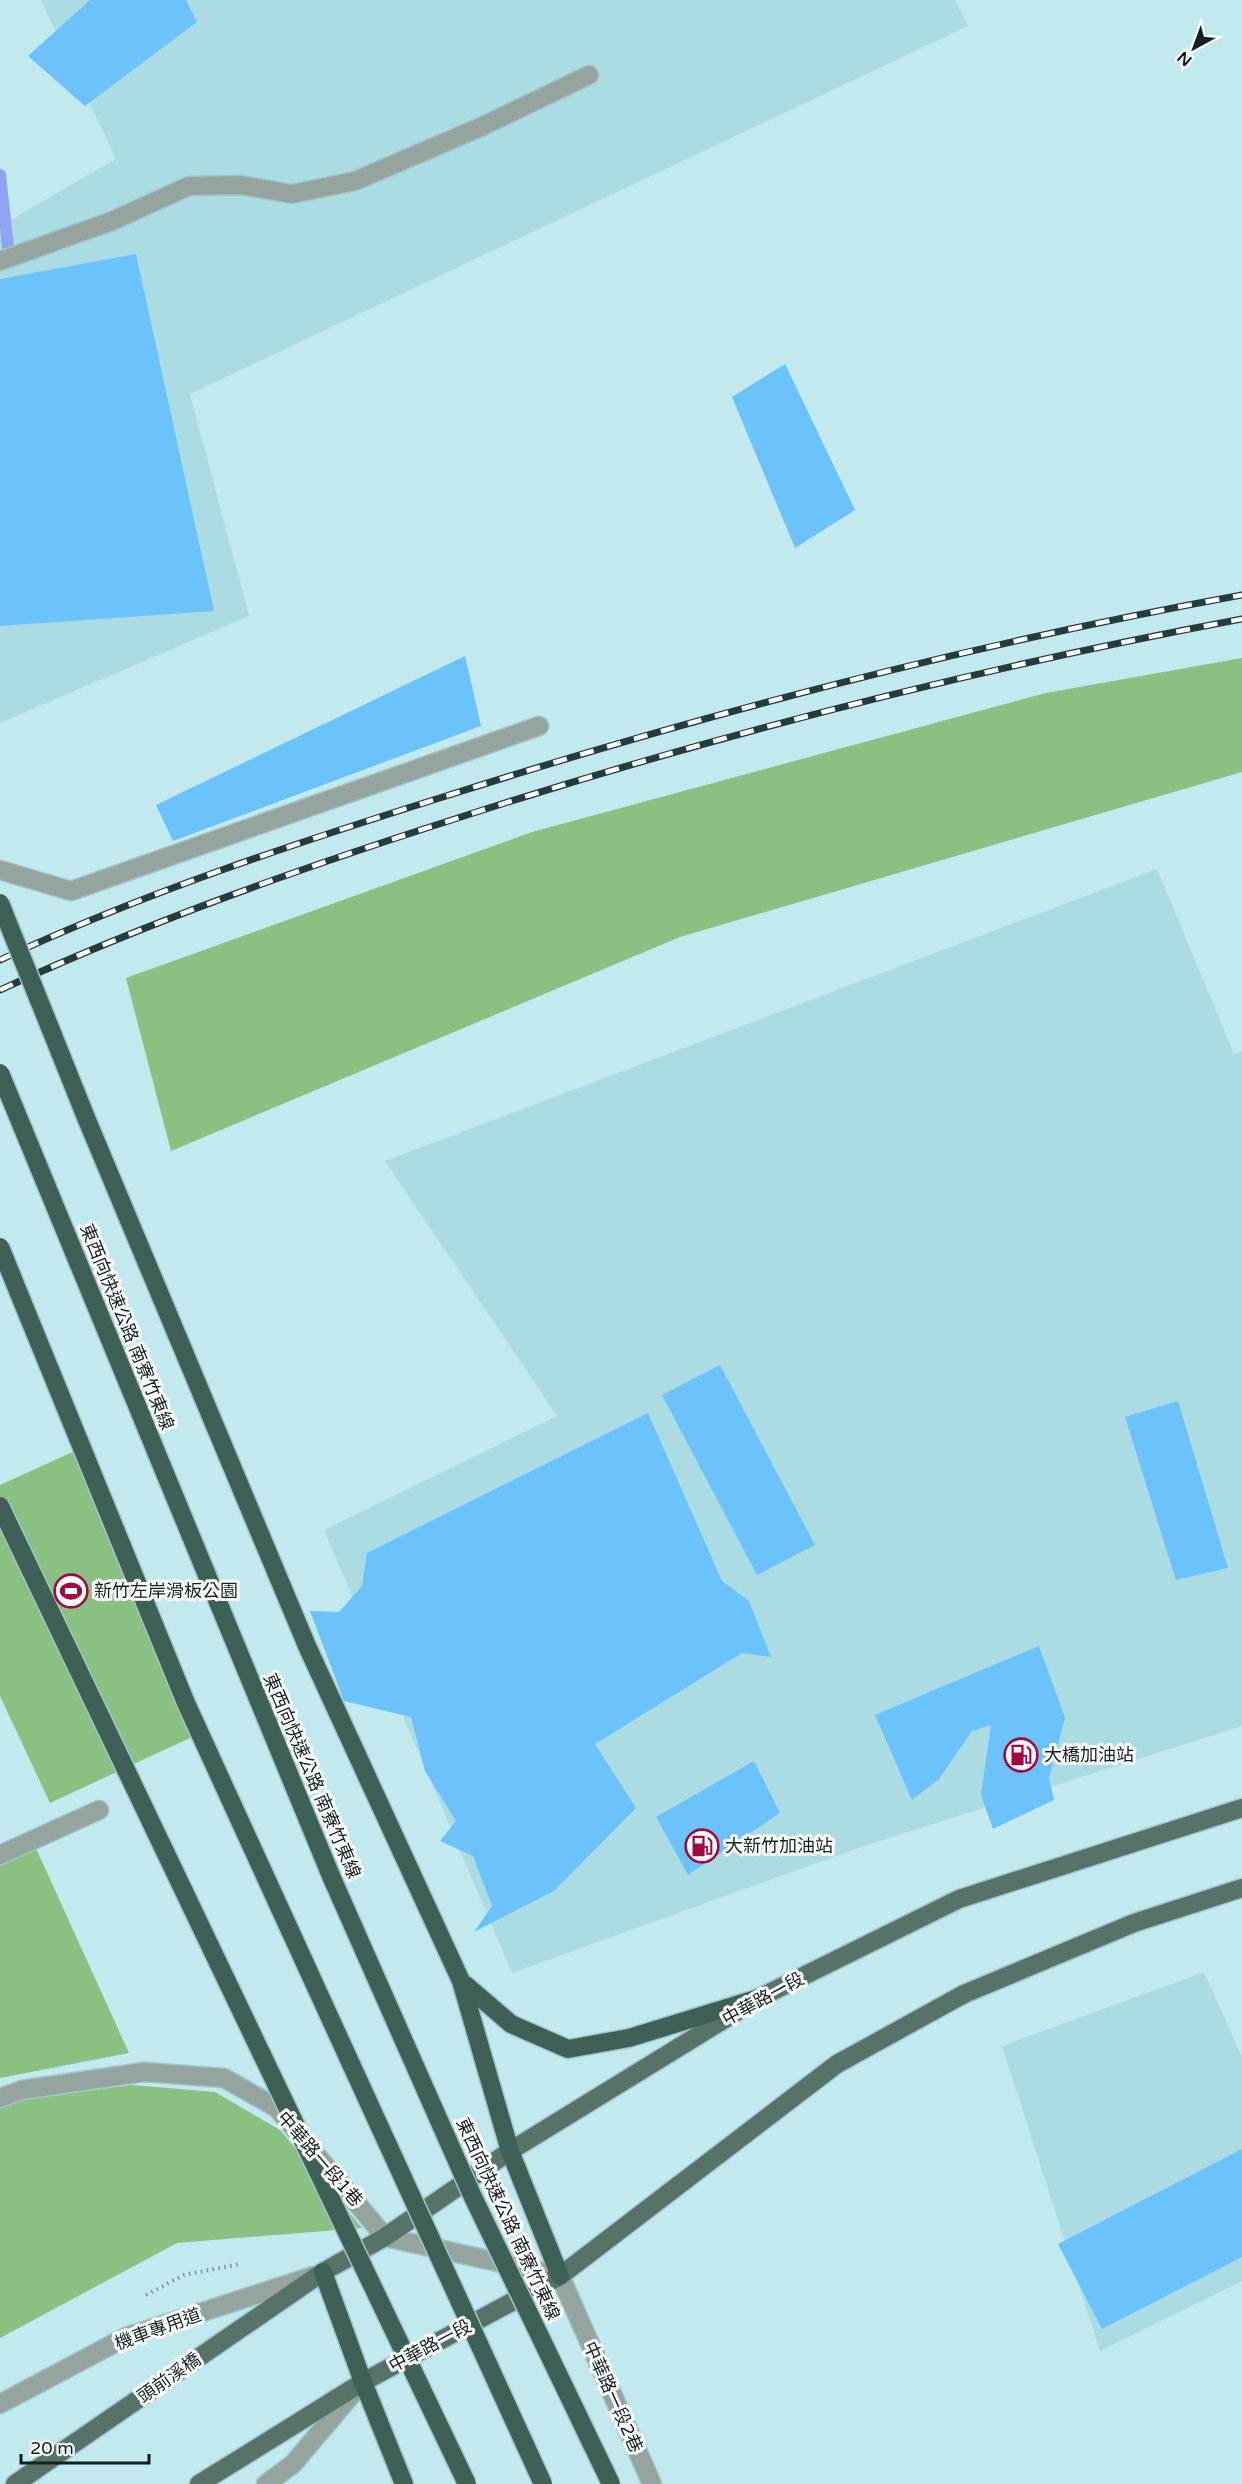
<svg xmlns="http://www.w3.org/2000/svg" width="1242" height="2484" viewBox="0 0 1242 2484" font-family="'Varela Round','Noto Sans TC',sans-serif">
  <rect width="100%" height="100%" fill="#c1e9ee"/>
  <path fill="#acdce3" d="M41,0H955L968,26L190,394L249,616L0,723V226L116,159Z
    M1157,869L1234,1054L1242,1051V1726L864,1846L512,1973L324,1530L557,1416L385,1161Z
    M1204,1972L1242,2057V2281L1100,2351L1002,2046Z"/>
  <path fill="#88c181" d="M1242,658V772L680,937L171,1151L126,978L532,832L1046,693Z
    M77,1450L207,1730L50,1803L0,1696V1485Z
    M35,1846L129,2053L0,2078V1865Z
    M132,2085L215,2092L280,2130L362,2228L177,2243L0,2338V2108L25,2099Z"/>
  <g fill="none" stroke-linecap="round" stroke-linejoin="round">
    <path stroke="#90a3f3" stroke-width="12" d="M0,175L9,256"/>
  </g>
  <path fill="#6cc2fb" d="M90,0H186L197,22L85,106L28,56Z
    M136,254L214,611L0,626V279Z
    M785,364L855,510L795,548L732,397Z
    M465,656L481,726L173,841L156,805Z
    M720,1365L815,1545L757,1575L662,1395Z
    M1178,1401L1228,1568L1176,1580L1125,1417Z
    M648,1413L722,1581L749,1601L771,1657L742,1653L595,1744L636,1808L554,1891L474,1932L492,1906L473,1856L440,1841L456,1821L425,1771L411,1717L344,1701L310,1611L339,1612L362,1586L367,1553Z
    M1039,1646L1065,1718L1049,1778L1054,1800L993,1829L981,1795L991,1725L972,1731L939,1779L912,1800L875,1715Z
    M754,1761L780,1813L688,1875L656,1817Z
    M1242,2149V2257L1102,2329L1058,2244Z"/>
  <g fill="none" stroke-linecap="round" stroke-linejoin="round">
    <g stroke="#a1c5c9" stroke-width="21">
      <path id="minor" d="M0,261L112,221L189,186L240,185L292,194L355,181L483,126L589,75
        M0,870L71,891L539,726
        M0,1855L99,1810
        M0,2098L22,2090L144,2072L224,2078L277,2108L385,2237L560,2276L652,2484
        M0,2404L126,2337L313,2276
        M266,2484L293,2464L359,2386"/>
    </g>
    <g stroke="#a1c5c9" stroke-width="21">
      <path id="major" d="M15,2484L323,2272L385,2237L510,2151L759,1998L959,1899L1242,1808
        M199,2484L363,2382L560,2276L837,2064L964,1994L1134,1923L1242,1888"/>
    </g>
    <g stroke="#a1c5c9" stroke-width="21">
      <path id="highway" d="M461,1981L511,2024L568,2049L629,2038L759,1998
        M461,1981L510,2151L560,2276
        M323,2272L363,2382L404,2484"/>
    </g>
    <path stroke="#779498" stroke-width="4" stroke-dasharray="1.5 4.5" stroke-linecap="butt" d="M146,2295L184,2275L240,2264"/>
    <use href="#minor" stroke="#95a49f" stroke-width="18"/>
    <use href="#major" stroke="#567269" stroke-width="18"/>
    <use href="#highway" stroke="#3f6056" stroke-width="18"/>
    <g stroke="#273a3c" stroke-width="7">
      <path id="rail" d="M0,960C143,893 296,843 446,796C707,713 973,644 1242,595
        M0,990C150,921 307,866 464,816C719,734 979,668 1242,619"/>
    </g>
    <use href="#rail" stroke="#fff" stroke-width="4.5" stroke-dasharray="14" stroke-linecap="butt"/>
    <g stroke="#a1c5c9" stroke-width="21" stroke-linecap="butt">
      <path id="highway-bridge" d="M0,903L87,1120L307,1646L461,1981
        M0,1073L331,1876L472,2195L611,2484
        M0,1247L186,1703L543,2484
        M0,1506L467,2484"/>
    </g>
    <use href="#highway-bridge" stroke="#3f6056" stroke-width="18"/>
  </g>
  <defs>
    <g id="stadium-ring" transform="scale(1.725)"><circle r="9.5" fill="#fff" stroke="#a3073e" stroke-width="1.5"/><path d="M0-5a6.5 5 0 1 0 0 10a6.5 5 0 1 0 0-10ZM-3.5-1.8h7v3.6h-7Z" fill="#a3073e"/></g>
    <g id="fuel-ring" transform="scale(1.725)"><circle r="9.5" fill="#fff" stroke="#a3073e" stroke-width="1.5"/><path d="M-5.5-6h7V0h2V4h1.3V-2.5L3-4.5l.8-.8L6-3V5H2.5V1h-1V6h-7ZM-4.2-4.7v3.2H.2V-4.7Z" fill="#a3073e"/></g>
  </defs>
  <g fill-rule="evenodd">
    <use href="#stadium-ring" x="71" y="1591"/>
    <use href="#fuel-ring" x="1021" y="1755"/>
    <use href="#fuel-ring" x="702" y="1846"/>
  </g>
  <g text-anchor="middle" stroke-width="6" stroke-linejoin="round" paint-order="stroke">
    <g font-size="18" fill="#112022" stroke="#fff">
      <text transform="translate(127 1327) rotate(68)" y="6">東西向快速公路 南寮竹東線</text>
      <text transform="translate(312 1776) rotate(67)" y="6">東西向快速公路 南寮竹東線</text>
      <text transform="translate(763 1999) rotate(-29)" y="6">中華路一段</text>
      <text transform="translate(320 2159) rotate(49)" y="6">中華路一段1巷</text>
      <text transform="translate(508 2219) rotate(65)" y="6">東西向快速公路 南寮竹東線</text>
      <text transform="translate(158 2329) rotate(-20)" y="6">機車專用道</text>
      <text transform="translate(430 2346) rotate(-28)" y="6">中華路一段</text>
      <text transform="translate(169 2378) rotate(-35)" y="6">頭前溪橋</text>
      <text transform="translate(613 2397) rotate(66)" y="6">中華路一段2巷</text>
    </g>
    <g font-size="18" fill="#112022" stroke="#fff" text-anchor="start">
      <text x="94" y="1597">新竹左岸滑板公園</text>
      <text x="1044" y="1761">大橋加油站</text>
      <text x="725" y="1852">大新竹加油站</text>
    </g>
  </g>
  <g transform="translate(1194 48) rotate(221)" stroke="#ffffff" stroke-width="4.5" paint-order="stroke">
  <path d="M0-4.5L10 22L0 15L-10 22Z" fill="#112022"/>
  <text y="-9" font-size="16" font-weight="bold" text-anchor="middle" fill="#112022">N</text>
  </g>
  <path d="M21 2454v9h128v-9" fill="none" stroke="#112022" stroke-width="3"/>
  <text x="30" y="2454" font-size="18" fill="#112022" stroke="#ffffff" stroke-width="4.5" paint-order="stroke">20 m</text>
</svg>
